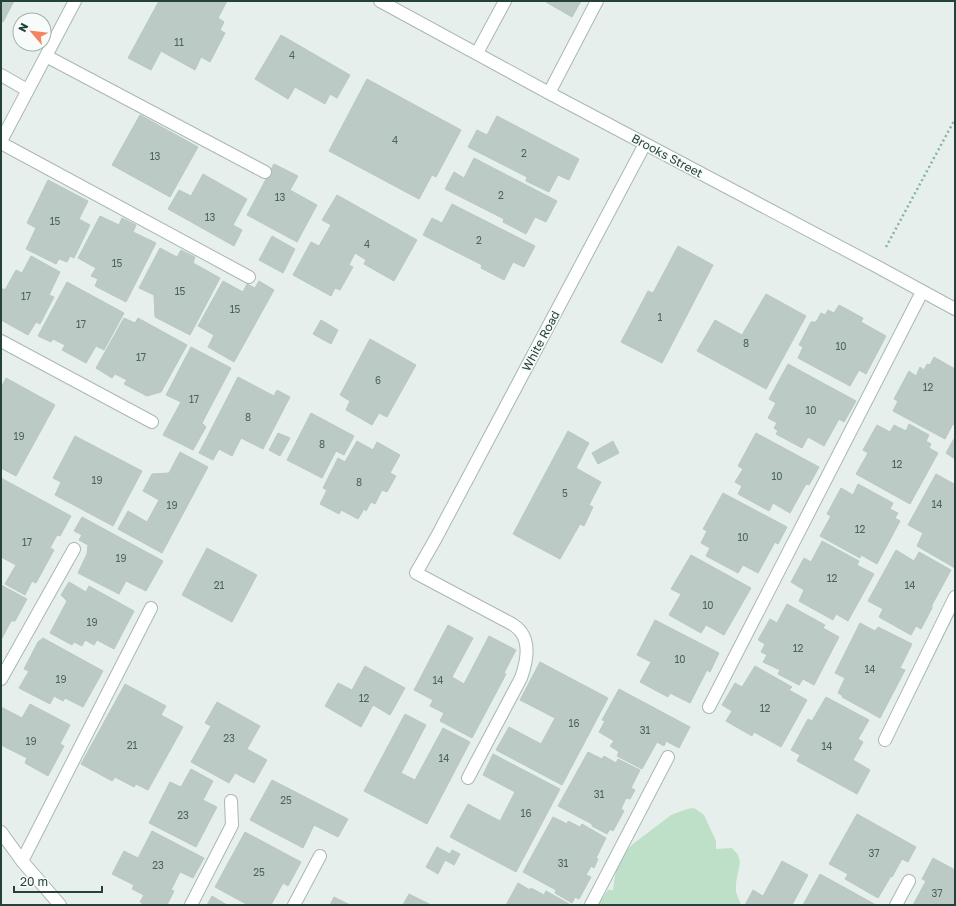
<svg xmlns="http://www.w3.org/2000/svg" width="956" height="906" viewBox="0 0 956 906" font-family="'Golos Text',sans-serif">
  <rect width="100%" height="100%" fill="#e6efeb"/>
  <path fill="#bfe0c8" d="M694,808L704,815L716,841V849L732,848L738,855L740,862L736,883V892L741,905H598L608,890H613L615,876L618,860L625,852L633,844L671,815L687,809Z"/>
  <path fill="#bbcac4" stroke="#b8c9c2" d="M1,1H14L3,22L1,21Z
    M159,1H227L218,18L224,22L220,30L225,33L210,62L201,57L195,70L161,51L151,70L128,58Z
    M546,1H581L572,17L546,2Z
    M281,35L350,75L337,98L330,94L325,104L295,87L288,99L255,79Z
    M367,79L461,130L436,177L432,175L419,199L329,151Z
    M140,115L198,147L170,197L112,165Z
    M497,116L579,159L569,180L558,175L549,192L526,181L527,177L468,147L477,130L487,135Z
    M474,158L557,201L546,222L535,217L526,234L503,222L504,219L445,189L454,172L464,178Z
    M274,164L298,176L290,190L317,205L297,242L247,215Z
    M203,174L247,199L233,225L242,230L234,246L168,209L179,190L191,196Z
    M48,180L88,201L79,219L90,225L74,258L70,256L67,262L59,259L56,264L26,249L36,228L27,223Z
    M337,195L417,240L394,281L364,264L366,260L355,253L349,265L353,267L340,290L335,288L331,296L293,275L311,242L319,246L331,225L322,220Z
    M452,204L535,246L524,267L513,262L504,280L481,268L482,265L423,235L432,218L442,223Z
    M100,216L119,225L122,218L136,225L133,232L156,243L126,302L95,286L98,279L91,276L96,268L78,258Z
    M272,236L295,249L283,273L259,260Z
    M678,246L713,265L662,363L621,342L648,291L653,293Z
    M160,248L177,257L181,250L195,257L193,263L220,278L190,335L155,317L154,295L139,288Z
    M31,256L60,272L49,295L54,297L40,324L36,322L28,335L1,320V288L5,290L16,270L22,273Z
    M223,281L243,292L247,284L255,288L259,281L274,290L234,362L208,347L214,335L198,326Z
    M67,282L124,313L104,350L96,346L86,363L62,350L65,345L53,339L51,342L38,336Z
    M766,294L806,316L766,389L697,351L715,320L742,335Z
    M839,305L863,318L861,322L886,336L866,374L859,370L850,386L798,358L803,347L799,345L811,322H816L821,313L825,315L828,310L834,313Z
    M124,318L135,323L138,318L187,345L161,392L147,396L124,384L127,380L115,374L112,378L96,368Z
    M321,320L338,330L331,344L313,334Z
    M370,339L416,365L387,417L379,413L372,425L346,410L350,401L340,395Z
    M191,347L231,368L202,423L206,427L193,450L163,435L181,402L166,395Z
    M934,357L955,369V425L953,424L945,439L893,411L898,401L894,399L909,371L916,376L920,367L924,370L927,364L930,365Z
    M788,364L856,401L844,422L839,419L824,446L808,437L802,448L776,434L778,431L774,428L777,423L768,418L776,403L769,399Z
    M238,377L274,396L277,390L290,397L263,449L241,438L232,456L219,449L213,460L199,453Z
    M6,378L55,405L16,476L1,468V388Z
    M311,413L354,436L344,455L336,451L322,478L287,460Z
    M909,424L929,435L926,441L931,444L929,448L938,453L910,504L856,474L868,453L863,450L877,425L890,432L894,425L906,431Z
    M568,431L589,443L576,468L601,482L589,505L593,507L584,526L580,524L560,559L513,534Z
    M278,433L290,438L280,456L269,450Z
    M756,433L819,467L809,485L806,484L790,513L773,503L769,511L738,494L742,486L735,482L743,469L738,466Z
    M75,436L142,471L113,526L55,495L61,482L53,478Z
    M955,437V459L946,453Z
    M357,441L373,450L377,442L400,455L390,473L396,476L387,492L382,490L375,504L371,502L366,511L364,509L358,519L341,510L339,514L320,504L327,490L323,488L338,458L345,462Z
    M613,441L619,453L598,464L592,453Z
    M180,452L208,467L162,553L118,529L128,511L147,522L159,500L143,491L152,474L169,473Z
    M936,474L954,484L955,481V568L917,546L923,533L908,525Z
    M1,478L71,516L60,536L57,535L50,548L54,550L36,583L32,581L25,595L5,584L16,565L1,557Z
    M858,484L893,503L890,509L898,513L895,518L900,521L877,564L861,555L860,558L820,536L831,516L827,514L841,488L853,495Z
    M723,493L787,527L778,544L775,542L758,573L743,565L738,573L706,556L710,548L701,543L707,531L703,529Z
    M82,517L163,561L146,591L126,581L119,594L78,573L87,554L88,545L79,540L82,535L74,531Z
    M822,541L859,561L857,565L874,574L848,621L836,614L833,620L799,601L804,590L791,582L804,558L811,562Z
    M207,548L257,575L232,622L182,595Z
    M896,550L914,561L919,552L951,570L932,605V608L921,629L916,626L911,635L879,617L883,609L868,601Z
    M691,555L751,588L724,635L706,625L701,633L669,615L681,594L671,589Z
    M69,582L86,592L89,586L134,611L114,649L97,640L94,645L85,640L82,646L74,642L72,645L50,633L67,601L61,595Z
    M1,585L27,599L15,621H11L1,640Z
    M787,604L825,625L823,628L839,637L814,685L803,679L799,685L778,674L780,670L763,662L767,655L761,652L765,644L758,640L770,619L777,623Z
    M655,620L719,653L710,672L707,670L690,703L670,693L668,697L640,682L651,662L637,655Z
    M860,623L875,631L878,627L912,644L900,668L905,670L880,718L842,697L843,696L838,693L845,678L835,673Z
    M448,625L473,638L452,677L464,684L489,636L516,650L504,673L506,674L472,738L440,721L444,713L430,706L433,700L414,690Z
    M43,638L103,671L83,707L65,698L63,701L54,696L50,704L19,688L29,671L24,669L38,642Z
    M540,662L608,698L562,785L496,750L509,727L541,744L555,718L520,700Z
    M365,666L405,688L390,715L373,705L361,727L325,706L338,683L352,690Z
    M755,666L792,687L789,690L807,700L781,747L754,732L752,736L726,721L732,711L722,705L735,683L742,687Z
    M125,684L166,706L161,715L183,727L148,790L136,784L134,787L115,777L112,781L81,764Z
    M619,689L690,727L679,748L666,741L664,746L657,742L642,769L617,756L619,752L610,746L614,741L599,732L605,721L602,720Z
    M826,697L869,720L858,739L863,742L853,760L870,770L857,794L797,761L800,755L791,750L808,719L812,721Z
    M217,702L260,726L247,749L267,760L254,783L235,773L229,783L191,762L211,726L205,723Z
    M30,704L70,725L60,744L64,746L48,776L25,763L27,758L1,745V707L22,718Z
    M405,714L426,725L401,773L415,780L443,728L470,742L427,824L364,791Z
    M588,752L602,759L604,756L616,763L618,759L640,770L631,788L635,790L630,799L626,798L621,809L624,811L613,831L610,829L607,834L592,826V824L558,806Z
    M493,754L560,789L516,872L450,837L468,804L500,821L515,792L483,775Z
    M191,769L213,781L203,800L217,807L196,847L149,823L170,782L181,787Z
    M272,780L348,819L338,837L314,825L303,848L250,820Z
    M857,814L916,847L908,862L902,859L892,877L891,876L878,898L845,879L848,874L829,864Z
    M553,817L567,824L568,821L580,827L582,824L606,838L596,858L598,859L594,868L591,866L586,875L591,877L579,899L575,897L572,903L555,893L556,890L523,872Z
    M152,831L204,858L193,878L180,872L171,890L174,891L167,905H145L140,902L144,895L132,889L134,885L112,874L124,851L138,858Z
    M245,832L301,862L288,886L283,883L271,905H248L215,887Z
    M437,847L450,854L452,850L460,854L454,865L445,860L438,874L426,867Z
    M933,858L955,870V905H913L926,881L922,879Z
    M782,861L808,875L792,905H745L753,890L763,896Z
    M820,874L876,905H803Z
    M518,883L530,890L531,888L544,895L546,891L571,905H506Z
    M409,894L431,905H403Z
    M212,896L227,905H207Z
    M334,897L350,905H330Z"/>
  <g fill="none" stroke-linecap="round" stroke-linejoin="round">
    <g stroke="#a8b8b2" stroke-width="14">
      <path id="minor" d="M380,1L549,93L876,266L955,309
        M477,53L505,1
        M46,56L265,172
        M1,75L27,90
        M549,93L597,1
        M1,141L75,1
        M1,143L249,277
        M1,341L152,422
        M1,679L74,549
        M709,707L922,292
        M885,740L955,597
        M468,778L521,678C526,664 531,645 521,632C519,629 515,626 512,624L416,573L436,538L645,144
        M1,832L22,861L60,905
        M22,861L151,608
        M191,905L232,825L231,801
        M294,905L320,856
        M591,905L668,757
        M896,905L909,881"/>
    </g>
    <path stroke="#86b3a5" stroke-width="2.5" stroke-dasharray="2 3" stroke-linecap="butt" d="M886,247L955,119"/>
    <use href="#minor" stroke="#fff" stroke-width="12"/>
  </g>
  <g text-anchor="middle" stroke-width="3.5" stroke-linejoin="round" paint-order="stroke">
    <g font-size="10" fill="#4a645c">
      <text x="179" y="46">11</text>
      <text x="292" y="59">4</text>
      <text x="395" y="144">4</text>
      <text x="524" y="157">2</text>
      <text x="155" y="160">13</text>
      <text x="501" y="199">2</text>
      <text x="280" y="201">13</text>
      <text x="210" y="221">13</text>
      <text x="55" y="225">15</text>
      <text x="479" y="244">2</text>
      <text x="367" y="248">4</text>
      <text x="117" y="267">15</text>
      <text x="180" y="295">15</text>
      <text x="26" y="300">17</text>
      <text x="235" y="313">15</text>
      <text x="660" y="321">1</text>
      <text x="81" y="328">17</text>
      <text x="746" y="347">8</text>
      <text x="841" y="350">10</text>
      <text x="141" y="361">17</text>
      <text x="378" y="384">6</text>
      <text x="928" y="391">12</text>
      <text x="194" y="403">17</text>
      <text x="811" y="414">10</text>
      <text x="248" y="421">8</text>
      <text x="19" y="440">19</text>
      <text x="322" y="448">8</text>
      <text x="897" y="468">12</text>
      <text x="777" y="480">10</text>
      <text x="97" y="484">19</text>
      <text x="359" y="486">8</text>
      <text x="565" y="497">5</text>
      <text x="937" y="508">14</text>
      <text x="172" y="509">19</text>
      <text x="860" y="533">12</text>
      <text x="743" y="541">10</text>
      <text x="27" y="546">17</text>
      <text x="121" y="562">19</text>
      <text x="832" y="582">12</text>
      <text x="219" y="589">21</text>
      <text x="910" y="589">14</text>
      <text x="708" y="609">10</text>
      <text x="92" y="626">19</text>
      <text x="798" y="652">12</text>
      <text x="680" y="663">10</text>
      <text x="870" y="673">14</text>
      <text x="61" y="683">19</text>
      <text x="438" y="684">14</text>
      <text x="364" y="702">12</text>
      <text x="765" y="712">12</text>
      <text x="574" y="727">16</text>
      <text x="645" y="734">31</text>
      <text x="229" y="742">23</text>
      <text x="31" y="745">19</text>
      <text x="132" y="749">21</text>
      <text x="827" y="750">14</text>
      <text x="444" y="762">14</text>
      <text x="599" y="798">31</text>
      <text x="286" y="804">25</text>
      <text x="526" y="817">16</text>
      <text x="183" y="819">23</text>
      <text x="874" y="857">37</text>
      <text x="563" y="867">31</text>
      <text x="158" y="869">23</text>
      <text x="259" y="876">25</text>
      <text x="937" y="897">37</text>
    </g>
    <g font-size="12" fill="#24423a" stroke="#f7fbf9">
      <text transform="translate(667 156) rotate(28)" y="4">Brooks Street</text>
      <text transform="translate(541 341) rotate(-62)" y="4">White Road</text>
    </g>
  </g>
  <rect width="956" height="906" fill="none" stroke="#24423a" stroke-width="4"/>
  <g transform="translate(32 32) rotate(298)"><circle r="19" fill="#f7fbf9" stroke="#a3b1ad"/>
  <path d="M0-3L7 15L0 10L-7 15Z" fill="#f4845f"/>
  <text y="-6" font-size="11" font-weight="bold" text-anchor="middle" fill="#24423a">N</text>
  </g>
  <path d="M14 886v6h88v-6" fill="none" stroke="#24423a" stroke-width="2"/>
  <text x="20" y="886" font-size="12" fill="#24423a" stroke="#f7fbf9" stroke-width="3" paint-order="stroke">20 m</text>
</svg>
